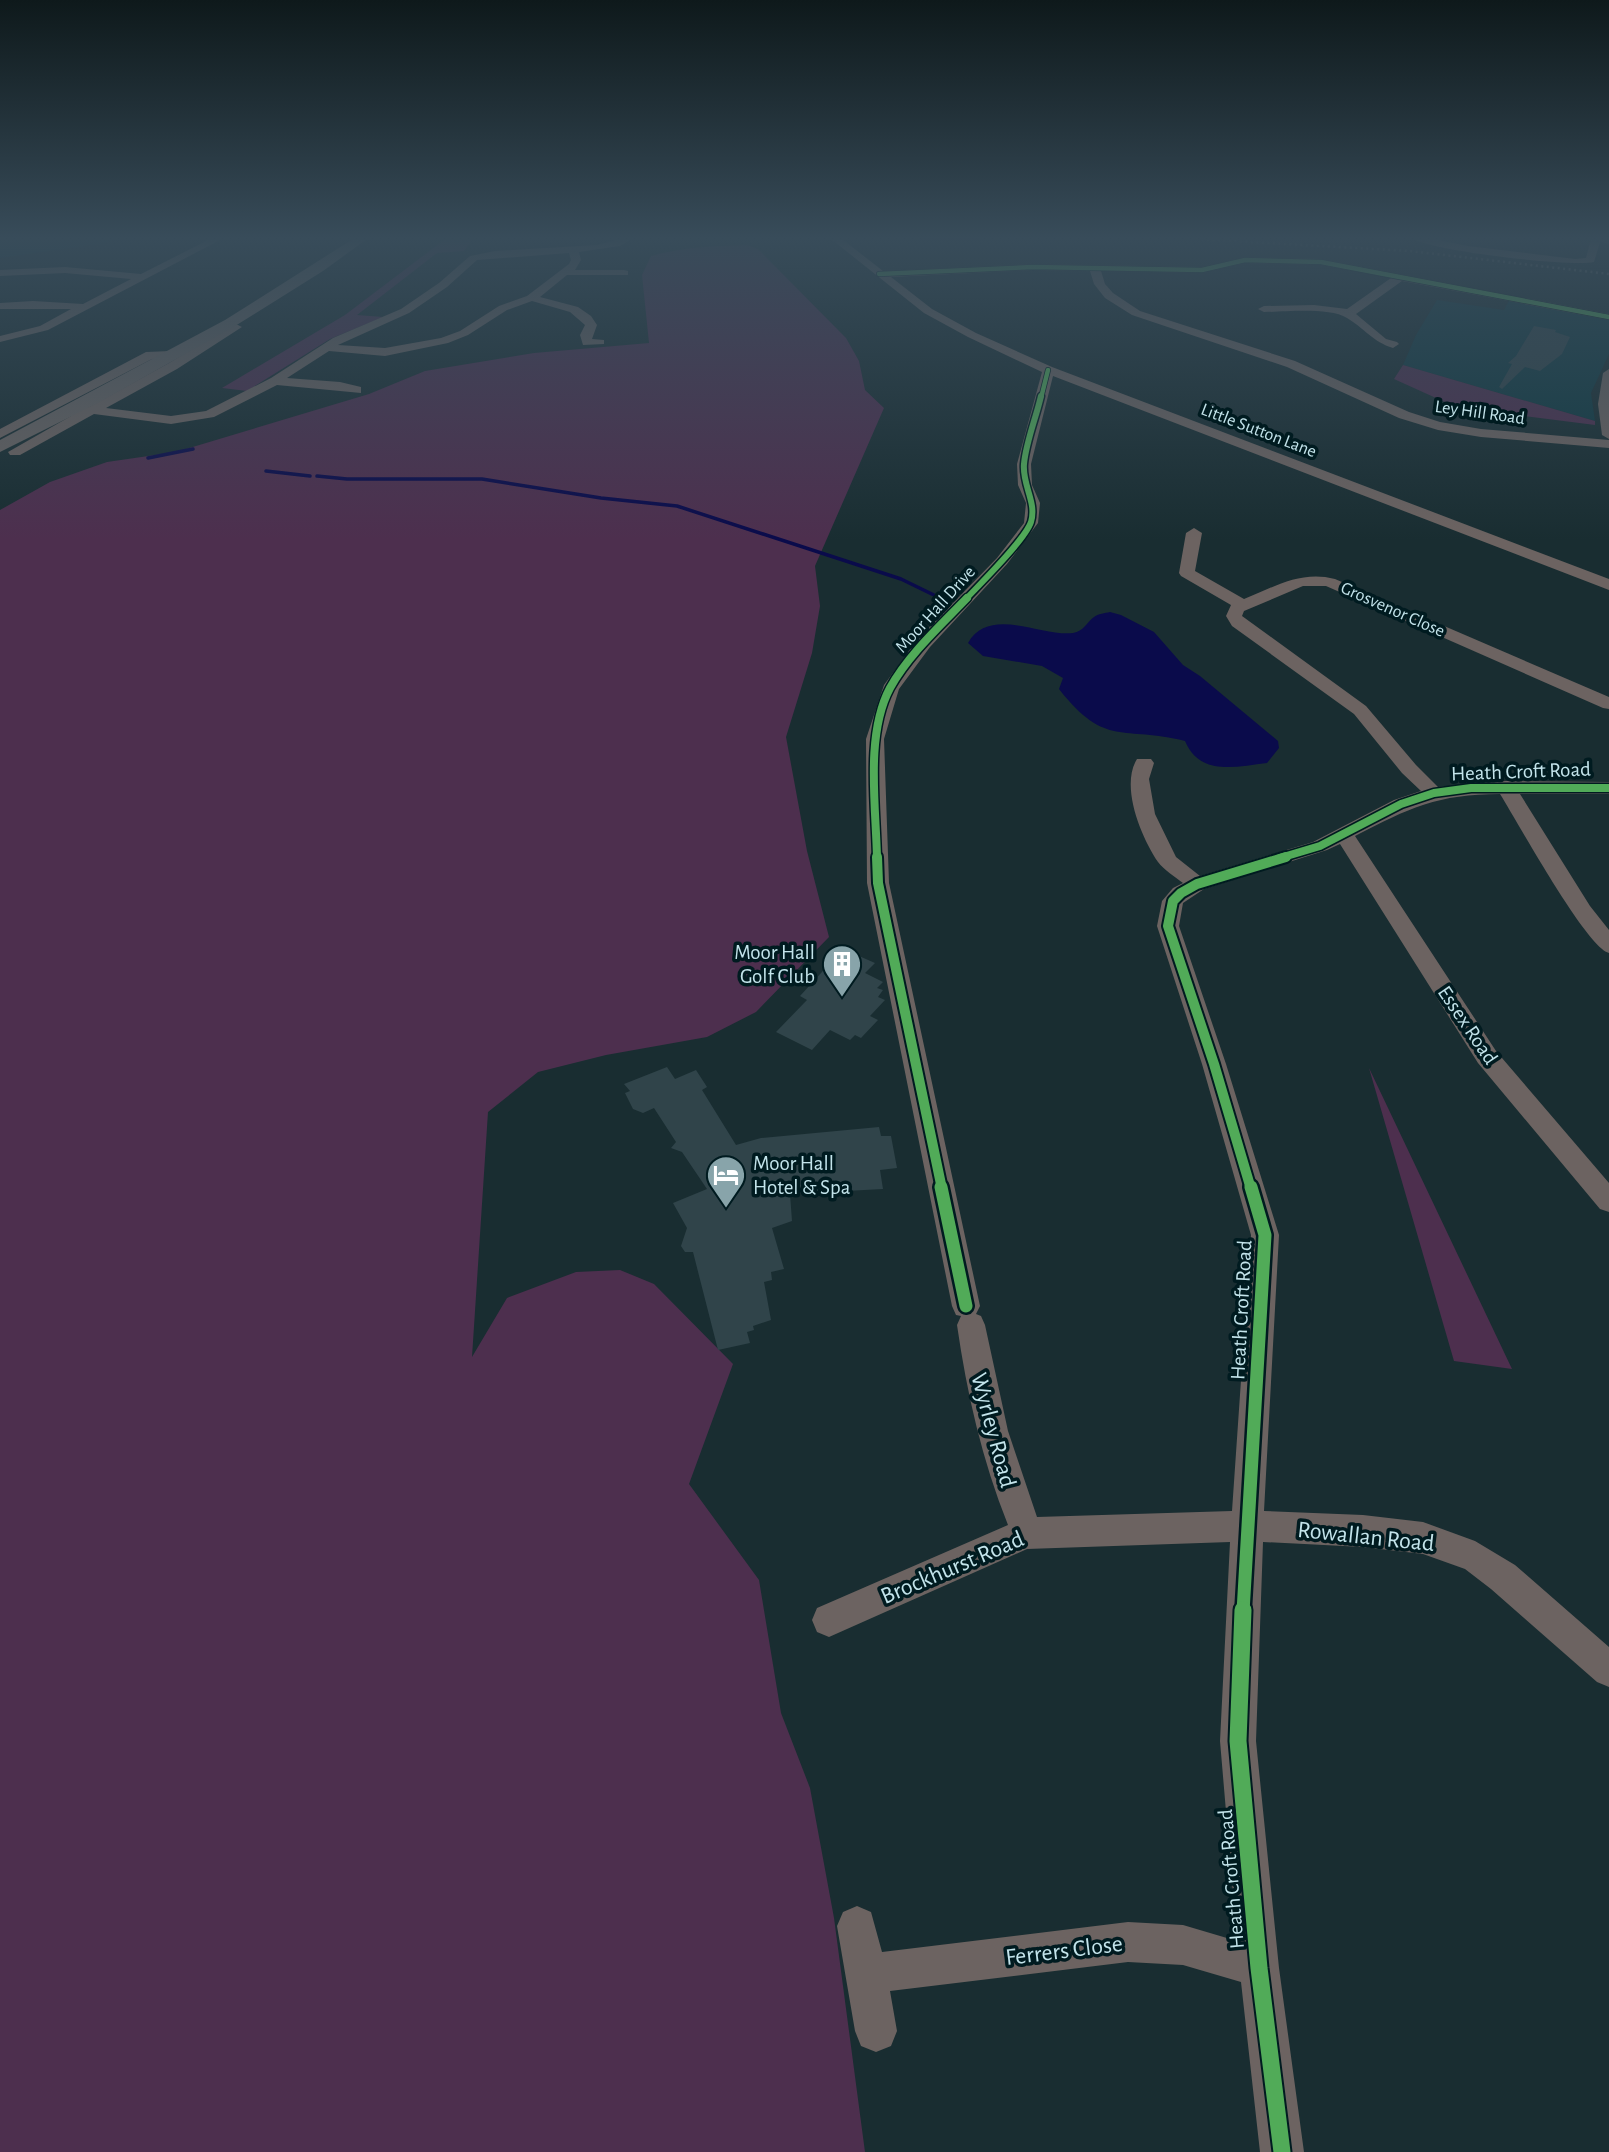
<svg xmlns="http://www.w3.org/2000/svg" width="1609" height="2152" viewBox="0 0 1609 2152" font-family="'Alegreya Sans',sans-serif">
  <rect width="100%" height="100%" fill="#192d31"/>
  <path fill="#0f3941" d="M0,239H115L106,243L0,258Z
    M1510,299L1609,319V354L1591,393L1595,421L1403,365L1416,335L1437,300L1504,310Z"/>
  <path fill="#4d2f4e" d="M463,239H536H473L464,251L437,253L357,315L383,317L330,339L247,391L222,388L345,315L444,240H468Z
    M747,245L758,249L846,338L859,361L865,390L884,408L815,566L820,606L812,653L786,737L807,851L829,937L756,1012L707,1037L606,1055L538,1072L488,1112L472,1357L507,1298L576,1272L620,1270L654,1284L733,1364L689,1484L759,1580L781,1713L810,1788L834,1918L865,2152H0V510L50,482L107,462L176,452L369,394L425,371L534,353L649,343L642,275L651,256C682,247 714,246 747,245Z
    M1403,365L1595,421V425L1469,409L1447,403L1394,379Z
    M1369,1068L1512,1369L1454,1361Z"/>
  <path fill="#0a0b4b" d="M1110,612L1121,615L1154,632L1183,665L1200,676L1278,741L1279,748L1267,763C1234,767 1200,776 1185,741C1123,725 1106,749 1059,689L1063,678L1042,666L983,656L968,643C989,605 1042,637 1073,633C1084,631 1086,623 1094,617C1098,614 1105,613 1110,612Z"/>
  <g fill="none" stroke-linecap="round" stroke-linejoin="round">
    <path stroke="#0a0b4b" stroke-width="2.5" d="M922,239H978"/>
    <path stroke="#0a0b4b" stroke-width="3.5" d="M148,458L193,449
      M266,471L310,476
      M317,476L347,479H482L601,498L677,506L901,579L940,598"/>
  </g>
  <path fill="#30444a" d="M1534,326L1556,330L1555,332L1570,337L1562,354L1540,371L1525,367L1502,389L1499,387L1512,364L1508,363L1516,356Z
    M843,949L875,963L865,973L883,982L877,988L883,990L878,997L885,1000L870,1016L878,1020L861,1038L855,1035L850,1040L830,1030L812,1050L776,1032L807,1000L800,996Z
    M667,1067L675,1079L696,1070L707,1087L702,1090L736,1145L761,1138L879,1127L881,1136H891L897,1168L880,1170L883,1189L790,1194L792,1221L772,1228L784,1269L771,1272L772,1280L764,1282L771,1320L753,1326L754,1330L747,1332L750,1343L718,1350L693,1252H685L681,1246L687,1228L673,1203L707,1189L682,1152L671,1148L676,1142L654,1108L643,1113L633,1109L625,1093L630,1091L624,1084Z"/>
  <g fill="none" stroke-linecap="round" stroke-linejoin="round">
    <path fill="#6c6361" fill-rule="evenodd" d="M210,239H222L48,330L0,342V336L40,326L71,309H0V303L33,301L83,304L131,279L65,273L0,276V270L65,267L141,274Z
      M620,239H632L620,246L579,252L581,260L575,270H624L628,271V275H567L540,297L578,307L591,316L597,325L592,339L604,340V344L583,345L580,335L585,325L570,312L532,301L507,310L468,335L448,343L385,356L329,351L287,378L340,382L361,387V393L277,385L214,417L171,424L94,414L20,455H10L8,452L71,416H60V410L89,407L169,363L225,329L220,327V323L236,324L242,327L177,369L106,408L171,416L206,411L271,378L333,338L401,309L439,283L470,256L495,251L597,245ZM569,253L571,260L569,264L527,296L499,306L460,331L441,338L385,348L338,345L409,313L447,287L477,260Z
      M831,239H842L883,271L1033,264L1202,267L1245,257L1321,259L1609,314V320L1402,281L1356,314L1386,339L1397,342L1399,344L1393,348C1373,342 1364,328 1347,318C1329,307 1285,312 1264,312L1258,309L1264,306L1314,305L1347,309L1391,278L1321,265L1245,263L1202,273L1101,271L1105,284L1113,293L1140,311L1295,361L1409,412L1440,422L1481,429L1609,440V448L1481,437L1438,430L1399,418L1287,367L1132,315L1105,298L1094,284L1090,271L1033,270L891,277L932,309L976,333L1052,367L1609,579V590L1053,376L1031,464L1032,485L1040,503L1038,523L1007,564L930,647L899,689L884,739L889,883L980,1306L976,1314L981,1316L985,1325L1008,1431L1037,1517L1232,1511L1251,1235L1202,1064L1157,926L1162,901L1173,888L1183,883C1175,877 1164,870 1158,862C1141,837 1120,786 1137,759H1151L1154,763L1149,779L1155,814L1176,857L1200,876L1313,842L1394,800L1421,791L1402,773L1354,714L1232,626L1226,616L1231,605L1181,576L1179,573L1186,533L1194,528L1202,533L1195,571L1244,599C1274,587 1301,570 1335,579L1609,697V709L1603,708L1326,586H1303L1244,611L1242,616L1366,706L1416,765L1438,787L1506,781L1609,782V794H1520L1590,906L1609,930V953C1586,947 1517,821 1500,794C1438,794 1409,808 1355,836L1496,1051L1609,1183V1212L1600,1209L1478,1063L1340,844L1327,850L1204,889L1183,903L1179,926L1226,1064L1279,1235L1264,1511L1363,1515L1423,1522L1475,1541L1515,1565L1609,1647V1687L1597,1682L1491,1589L1465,1569L1423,1554L1363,1547L1263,1542L1256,1741L1279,1968L1304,2152H1260L1241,1982L1183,1965L1128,1962L890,1991L897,2031L891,2046L876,2052L861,2046L855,2031L837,1926L843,1912L857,1906L871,1912L882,1952L1128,1922L1183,1925L1237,1941L1220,1741L1230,1542L1027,1549L829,1637L817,1632L812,1620L817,1608L1008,1525C982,1460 967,1394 957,1325L961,1316L956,1315L952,1306L867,883L866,739L884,685L918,639L997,558L1024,523L1026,503L1018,485L1017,464L1042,372L968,337L924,313Z
      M1414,239H1433L1468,246L1575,259L1586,258L1591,239H1601L1594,262C1569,267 1433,251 1414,239Z
      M171,351L177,355L175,358L152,359L0,438V429L146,352Z
      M1609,369V439L1602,435L1598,404L1603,373Z"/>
    <path fill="#686362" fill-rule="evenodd" d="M353,239H367L323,271L235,326L98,403L0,452V440L225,320Z
      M1599,239H1609V244L1601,242Z"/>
    <path stroke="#5c6263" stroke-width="2.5" stroke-dasharray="2 3.5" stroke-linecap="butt" d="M1196,239L1410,251L1609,274"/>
    <g stroke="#001b20" stroke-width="6">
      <path id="cycleway-far5" d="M879,274L1033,267L1202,270L1245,260L1321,262L1609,317
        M1041,398L1048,370"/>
    </g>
    <g stroke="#001b20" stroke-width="9">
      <path id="cycleway-far4" d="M965,600C980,584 1025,540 1031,522C1037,502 1022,485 1024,464C1026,442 1036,418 1041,396"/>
    </g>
    <g stroke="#001b20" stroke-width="11">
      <path id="cycleway-far3" d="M877,858C876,806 865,735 890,688C909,654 940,626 967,598
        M1280,858L1320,846L1401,804L1434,793L1471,788H1609"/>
    </g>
    <g stroke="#001b20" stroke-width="14">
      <path id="cycleway-far2" d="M877,857L878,883L942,1189
        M1251,1189L1214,1064L1168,926L1173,901L1181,893L1197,884L1286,857"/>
    </g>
    <g stroke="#001b20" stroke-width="18">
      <path id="cycleway-far1" d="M941,1187L966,1306
        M1243,1612L1265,1235L1251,1187"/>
    </g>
    <g stroke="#001b20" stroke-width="21">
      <path id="cycleway" d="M1243,1610L1238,1741L1259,1968L1282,2152"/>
    </g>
    <use href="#cycleway-far5" stroke="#51ab58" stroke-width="4.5"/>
    <use href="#cycleway-far4" stroke="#51ab58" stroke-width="6"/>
    <use href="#cycleway-far3" stroke="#51ab58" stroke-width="8"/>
    <use href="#cycleway-far2" stroke="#51ab58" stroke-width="10"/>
    <use href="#cycleway-far1" stroke="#51ab58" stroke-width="13"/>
    <use href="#cycleway" stroke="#51ab58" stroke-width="17"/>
  </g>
  <linearGradient id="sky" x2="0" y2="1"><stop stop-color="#0e191b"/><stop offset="0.44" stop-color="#384c5a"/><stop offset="1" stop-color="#384c5a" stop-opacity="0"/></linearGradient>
  <rect width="1609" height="540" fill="url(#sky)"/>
  <defs>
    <g id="building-pin" transform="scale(2.0125)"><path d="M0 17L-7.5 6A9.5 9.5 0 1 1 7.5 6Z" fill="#88a4aa" stroke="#001b20"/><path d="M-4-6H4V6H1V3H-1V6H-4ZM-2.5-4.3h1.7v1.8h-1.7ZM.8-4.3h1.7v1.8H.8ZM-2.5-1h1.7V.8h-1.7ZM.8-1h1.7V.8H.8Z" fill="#fff"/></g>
    <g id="hotel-pin" transform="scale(2.0125)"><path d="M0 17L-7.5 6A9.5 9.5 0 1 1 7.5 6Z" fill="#88a4aa" stroke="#001b20"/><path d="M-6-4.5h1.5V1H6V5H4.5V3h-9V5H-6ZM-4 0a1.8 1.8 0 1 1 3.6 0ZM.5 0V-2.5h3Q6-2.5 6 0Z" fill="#fff"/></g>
  </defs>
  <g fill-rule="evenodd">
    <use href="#building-pin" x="842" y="964"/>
    <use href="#hotel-pin" x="726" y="1175"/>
  </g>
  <g text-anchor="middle" stroke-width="7" stroke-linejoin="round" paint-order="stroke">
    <g font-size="18" fill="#c3e4eb" stroke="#001b20">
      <text transform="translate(1480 412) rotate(8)" y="6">Ley Hill Road</text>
      <text transform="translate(1259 430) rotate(21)" y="6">Little Sutton Lane</text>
      <text transform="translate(935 609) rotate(-48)" y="6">Moor Hall Drive</text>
      <text transform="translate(1393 609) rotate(24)" y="6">Grosvenor Close</text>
    </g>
    <g font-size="21" fill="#c3e4eb" stroke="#001b20">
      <text transform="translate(1521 771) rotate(-2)" y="7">Heath Croft Road</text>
      <text transform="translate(1468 1025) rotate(56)" y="7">Essex Road</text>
      <text transform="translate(1241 1310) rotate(-87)" y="7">Heath Croft Road</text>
      <text transform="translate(1231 1879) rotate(-95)" y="7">Heath Croft Road</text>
    </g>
    <g font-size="21" fill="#c3e4eb" stroke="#001b20" text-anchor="end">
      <text x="815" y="959">Moor Hall<tspan x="815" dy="24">Golf Club</tspan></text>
      <text x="753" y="1170" text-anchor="start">Moor Hall<tspan x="753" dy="24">Hotel &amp; Spa</tspan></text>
    </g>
    <g font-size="24" fill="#c3e4eb" stroke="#001b20">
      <text transform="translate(994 1430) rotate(75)" y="8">Wyrley Road</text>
      <text transform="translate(1366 1536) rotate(6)" y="8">Rowallan Road</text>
      <text transform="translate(952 1567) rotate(-23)" y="8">Brockhurst Road</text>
      <text transform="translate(1064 1950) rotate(-7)" y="8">Ferrers Close</text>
    </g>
  </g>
</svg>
